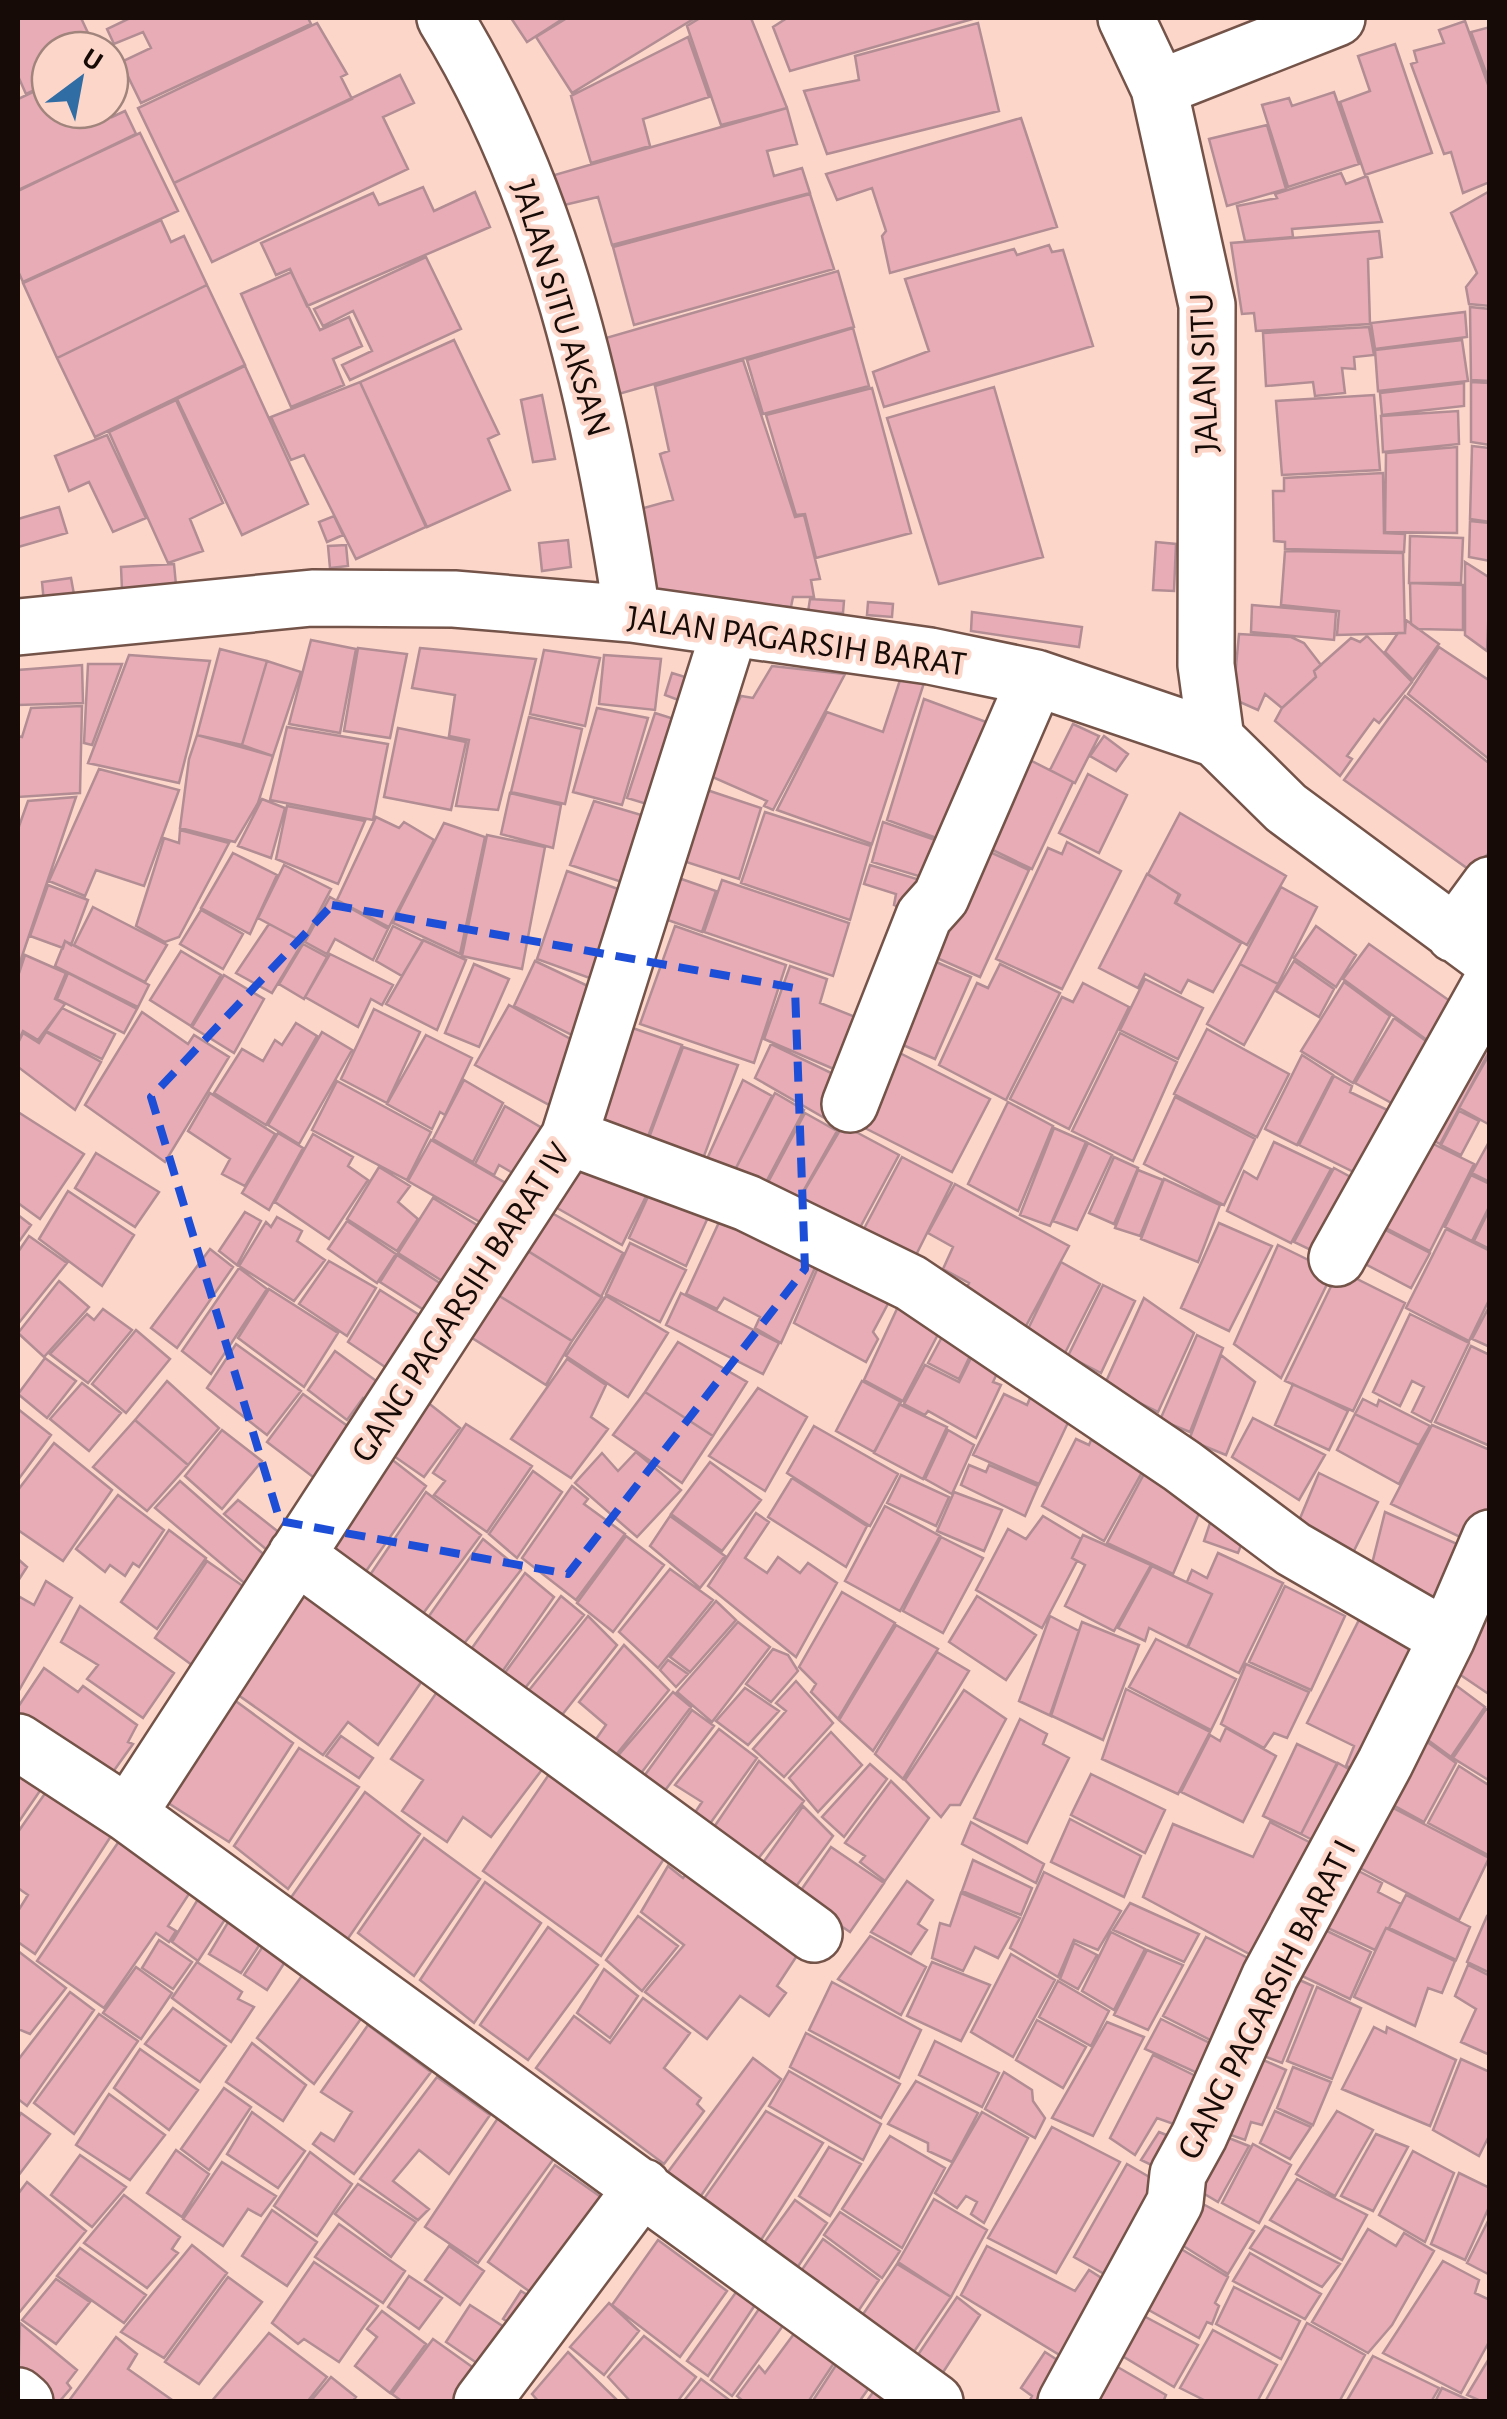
<svg xmlns="http://www.w3.org/2000/svg" width="1507" height="2419" viewBox="0 0 1507 2419" font-family="'Alegreya Sans',sans-serif">
  <rect width="100%" height="100%" fill="#fdd6ca"/>
  <path fill="#e8acb6" stroke="#b28d93" stroke-width="2.5" d="M18,18H81L96,50H50V83L26,94L18,76Z
    M130,18H308L311,24L141,103L121,62L151,48L143,32L114,44L107,29Z
    M511,18H564L527,42Z
    M567,18H695L572,93L536,37Z
    M700,18H751L787,108L721,125L687,26Z
    M787,18H976L790,71L773,27Z
    M1465,21L1490,90V182L1463,193L1451,152L1444,154L1411,64L1417,62L1414,51L1444,43L1439,30Z
    M317,23L347,74L341,77L352,99L174,183L138,108Z
    M978,23L999,111L827,154L804,91L859,80L855,56Z
    M1490,27V83L1471,32Z
    M688,37L709,97L643,119L650,146L591,163L571,96Z
    M1395,44L1432,153L1365,175L1340,102L1370,91L1358,56Z
    M400,75L414,103L383,117L408,169L212,262L174,183Z
    M50,84V110H109L112,117L125,111L136,134L18,191V99Z
    M1334,92L1359,164L1288,187L1262,105L1289,98L1292,106Z
    M787,108L797,144L767,151L774,176L802,168L810,193L612,245L598,197L560,206L551,176Z
    M1021,118L1057,227L890,273L882,236L886,231L872,188L837,200L826,174Z
    M1267,125L1286,189L1227,206L1209,139Z
    M140,133L178,211L23,282L18,271V190Z
    M1341,173L1346,184L1367,176L1382,222L1292,229L1293,237L1245,241L1237,206L1277,198L1275,194Z
    M423,187L434,211L475,192L490,227L307,306L290,269L276,275L261,243L373,193L379,205Z
    M1490,191V306L1469,304L1466,287L1477,273L1451,213Z
    M810,194L834,269L634,325L613,247Z
    M161,220L171,242L184,236L207,285L57,358L23,283Z
    M1379,231L1382,257L1368,259L1370,324L1256,331L1254,313L1242,314L1231,243Z
    M1049,245L1052,252L1063,250L1093,346L884,407L873,372L929,351L905,279L1014,249L1017,255Z
    M426,257L461,329L350,380L342,365L372,351L353,311L323,326L314,309Z
    M838,271L854,327L608,397L592,342Z
    M291,272L320,330L349,317L362,346L333,359L344,385L291,407L241,294Z
    M207,285L245,365L95,437L57,358Z
    M1470,307L1490,309V381L1471,380Z
    M1465,312L1467,337L1375,349L1371,323Z
    M1369,327L1374,355L1354,357L1355,369L1342,368L1345,393L1315,396L1313,382L1266,386L1263,333Z
    M853,328L869,386L763,414L747,360Z
    M454,340L499,434L488,439L510,490L427,527L360,382Z
    M1462,340L1468,381L1378,391L1375,350Z
    M743,360L795,517L804,515L820,579L811,580L814,597H793L791,607L637,592L633,511L673,500L660,454L669,451L655,386Z
    M245,366L308,504L242,535L177,399Z
    M360,382L426,527L356,559L304,455L291,460L271,417Z
    M1471,382L1490,383V445L1471,442Z
    M1464,383V406L1382,415L1380,393Z
    M994,387L1043,557L939,584L887,418Z
    M872,388L911,533L816,558L805,514L796,515L766,415Z
    M542,395L555,459L533,462L521,400Z
    M1374,395L1380,470L1282,475L1276,401Z
    M176,400L223,503L190,519L203,551L168,563L109,432Z
    M1458,411L1459,444L1383,452L1381,416Z
    M107,435L146,518L113,532L89,482L69,491L55,456Z
    M1472,446L1490,448V522L1470,519Z
    M1457,447V533L1385,532L1386,453Z
    M1383,473L1384,533L1405,534L1404,552L1285,549V542L1274,541L1273,491H1284V478Z
    M59,507L67,533L18,547V519Z
    M334,516L343,535L327,542L319,522Z
    M1470,521L1490,523V561L1469,557Z
    M1410,536L1463,538L1461,583H1409Z
    M568,540L571,567L542,571L539,543Z
    M1156,542L1176,544L1174,591L1153,590Z
    M346,545L348,566L330,568L328,546Z
    M1285,551L1403,553L1405,633L1337,635L1339,611L1281,605Z
    M1465,562L1490,578L1487,651L1465,635Z
    M174,564L176,585L122,590L121,567Z
    M71,578L75,600L44,603L42,582Z
    M1410,583L1463,585V630L1418,629L1411,624Z
    M810,599L844,601L843,613L808,612Z
    M868,602L893,604L892,617L867,615Z
    M1252,605L1336,612L1334,640L1251,632Z
    M972,612L1082,627L1079,647L971,631Z
    M1406,620L1439,644L1413,680L1385,652L1398,633H1405Z
    M1239,634L1291,637L1304,643L1321,665L1314,671L1316,677L1282,708L1265,694L1258,710L1233,699Z
    M1367,636L1412,682L1379,723L1374,719L1347,756L1352,759L1340,776L1275,721L1282,708L1316,677L1314,671L1351,638L1360,642Z
    M311,640L356,649L340,733L289,724Z
    M1439,647L1490,681V760L1408,694Z
    M358,648L407,654L390,738L344,731Z
    M420,648L536,659L498,810L456,806L469,740L449,736L455,695L412,688Z
    M220,649L267,661L242,745L197,735Z
    M544,650L600,658L585,726L530,714Z
    M129,655L210,661L179,783L88,763Z
    M604,655L661,659L655,710L599,704Z
    M267,661L301,672L273,756L242,745Z
    M88,664H122L92,745L84,743Z
    M82,665L83,703L18,705V670Z
    M772,666L845,674L773,810L764,806L767,801L710,776V759L741,696L753,698Z
    M672,673L698,681L689,704L665,695Z
    M901,677L924,683L872,844L777,810L827,712L883,732Z
    M1405,696L1490,764V852L1471,871L1344,780Z
    M924,699L1005,729L953,844L887,820Z
    M82,706L80,793L18,797V736L22,737L31,708Z
    M597,708L648,718L622,805L573,792Z
    M655,713L693,725L660,808L627,798Z
    M529,717L582,729L565,804L511,792Z
    M1073,724L1099,736L1075,783L1050,770Z
    M287,727L388,744L373,820L270,800Z
    M398,728L466,742L451,810L384,797Z
    M197,735L273,756L258,803L235,842L180,828L189,759Z
    M1104,736L1128,754L1116,771L1090,756Z
    M1024,757L1073,782L1032,869L974,841Z
    M99,769L179,790L144,886L96,870L85,896L49,881Z
    M1088,774L1127,795L1099,853L1059,833Z
    M701,788L761,808L739,879L677,859Z
    M510,793L561,805L553,848L501,834Z
    M76,797L18,968V829L28,801Z
    M262,799L285,808L271,858L238,846Z
    M594,801L665,822L643,889L570,865Z
    M287,806L365,821L338,884L276,859Z
    M765,812L871,846L850,920L741,883Z
    M1180,813L1286,876L1247,945L1176,903L1180,895L1148,874Z
    M376,817L399,828L404,822L434,840L389,927L337,900Z
    M883,822L947,844L935,881L872,862Z
    M444,823L485,837L460,954L393,923Z
    M180,830L229,843L179,937L165,942L136,926L164,838L179,843Z
    M487,835L545,847L522,969L462,956Z
    M1067,842L1121,871L1062,989L996,959L1048,848L1062,854Z
    M979,847L1029,870L980,977L921,951Z
    M233,853L277,875L250,934L201,908Z
    M284,865L331,889L303,942L258,918Z
    M870,865L927,882L902,908L894,905L896,894L864,884Z
    M567,871L638,896L606,984L537,959Z
    M1147,874L1179,894L1175,903L1241,943L1213,992L1188,980L1181,993L1145,974L1138,988L1099,968Z
    M670,875L716,891L702,932L656,916Z
    M722,880L849,923L833,976L704,932Z
    M48,885L88,900L71,945L65,941L63,948L30,936Z
    M1281,887L1317,907L1278,984L1240,964Z
    M330,897L388,929L373,960L335,939L327,954L305,942Z
    M93,907L167,945L145,982L74,945Z
    M201,910L243,934L223,969L180,944Z
    M269,924L303,942L272,993L236,973Z
    M393,926L423,941L402,976L376,961Z
    M675,926L786,965L754,1063L640,1024Z
    M1316,926L1356,955L1336,987L1294,958Z
    M423,940L466,960L437,1030L386,1004Z
    M65,941L149,985L138,1007L55,966Z
    M303,944L327,957L304,999L279,984Z
    M1369,944L1467,1013L1442,1051L1343,979Z
    M181,951L221,975L191,1026L150,1000Z
    M330,954L393,985L382,1005L371,999L358,1027L305,997Z
    M25,955L66,973L55,999L65,1004L38,1040L23,1031L18,1042V976Z
    M920,955L971,977L935,1059L887,1038Z
    M535,961L605,994L582,1040L514,1006Z
    M1294,961L1334,989L1319,1017L1276,991Z
    M474,964L509,979L479,1047L445,1033Z
    M1000,964L1060,993L1006,1100L939,1065L977,983L988,988Z
    M1240,964L1278,984L1244,1045L1207,1024Z
    M790,966L827,979L820,1003L873,1024L850,1076L764,1039Z
    M68,973L137,1009L124,1033L57,999Z
    M224,975L264,999L234,1053L192,1027Z
    M1145,979L1203,1008L1178,1059L1120,1030Z
    M1344,982L1390,1016L1353,1083L1301,1051Z
    M1083,983L1129,1007L1069,1129L1010,1099L1062,997L1073,1002Z
    M509,1005L585,1047L553,1107L475,1065Z
    M62,1008L115,1034L102,1059L46,1031Z
    M374,1009L420,1032L387,1103L341,1079Z
    M142,1012L188,1044L194,1035L229,1057L165,1162L85,1105Z
    M1394,1018L1440,1051L1408,1112L1355,1083Z
    M296,1023L317,1036L266,1125L214,1093L242,1049L263,1061L275,1040L282,1045Z
    M618,1023L682,1045L643,1150L581,1127Z
    M1207,1029L1289,1074L1257,1137L1174,1094Z
    M46,1032L101,1062L75,1110L18,1067V1043L23,1033L39,1043Z
    M322,1032L352,1050L299,1144L268,1125Z
    M1120,1033L1177,1062L1133,1161L1072,1131Z
    M426,1035L472,1058L445,1115L440,1112L432,1129L387,1104Z
    M1461,1035L1490,1050L1440,1144L1411,1128Z
    M771,1044L848,1081L828,1120L755,1078Z
    M683,1047L738,1065L698,1172L644,1151Z
    M890,1048L990,1099L952,1172L853,1122Z
    M1490,1053V1125L1459,1108Z
    M1302,1055L1333,1075L1297,1145L1265,1129Z
    M1334,1076L1352,1086L1350,1092L1406,1119L1370,1180L1299,1145Z
    M464,1080L503,1103L473,1162L433,1139Z
    M743,1080L772,1096L734,1172L707,1159Z
    M337,1081L431,1132L407,1180L312,1130Z
    M210,1093L275,1134L245,1186L222,1174L230,1159L188,1131Z
    M775,1093L804,1110L763,1188L734,1172Z
    M1175,1097L1255,1139L1224,1205L1144,1164Z
    M1008,1102L1053,1126L1018,1211L968,1184Z
    M505,1106L547,1131L523,1179L499,1165L494,1175L475,1164Z
    M1459,1111L1479,1121L1461,1155L1441,1145Z
    M18,1112L84,1154L40,1219L18,1203Z
    M805,1113L837,1131L796,1204L765,1188Z
    M843,1125L899,1155L856,1235L797,1203Z
    M1054,1128L1086,1142L1050,1226L1020,1215Z
    M1409,1132L1474,1164L1430,1251L1363,1216Z
    M278,1133L303,1148L269,1210L242,1193Z
    M313,1134L353,1157L348,1166L368,1180L329,1239L275,1202Z
    M431,1140L516,1189L494,1230L408,1181Z
    M1490,1140V1182L1472,1173Z
    M1274,1142L1331,1169L1291,1243L1227,1211L1244,1171L1257,1179Z
    M1088,1143L1112,1155L1077,1230L1053,1221Z
    M583,1151L655,1178L622,1245L543,1200Z
    M96,1153L159,1192L135,1227L75,1188Z
    M902,1157L952,1183L908,1271L857,1242Z
    M1114,1157L1138,1168L1114,1224L1089,1213Z
    M379,1167L410,1186L398,1202L418,1219L397,1251L347,1219Z
    M1334,1168L1371,1188L1334,1261L1294,1242Z
    M1138,1170L1163,1180L1140,1236L1115,1228Z
    M1471,1175L1490,1184V1205L1472,1241L1445,1227Z
    M657,1177L714,1204L686,1266L629,1238Z
    M1164,1179L1220,1205L1198,1262L1141,1239Z
    M955,1184L1069,1246L1020,1337L959,1303L969,1283L943,1269L953,1247L928,1233Z
    M68,1191L134,1235L102,1286L39,1239Z
    M433,1198L490,1233L455,1289L398,1253Z
    M534,1203L623,1253L601,1297L512,1241Z
    M1490,1208V1249L1474,1241Z
    M245,1212L261,1221L237,1265L219,1251Z
    M18,1215L31,1225L18,1243Z
    M277,1217L302,1231L297,1241L325,1260L294,1301L239,1266L266,1222L271,1227Z
    M721,1218L818,1261L781,1343L755,1328L760,1317L724,1298L717,1309L686,1294Z
    M1362,1218L1430,1253L1411,1288L1346,1254Z
    M347,1221L396,1254L377,1283L328,1249Z
    M1219,1223L1272,1246L1229,1331L1181,1308Z
    M1446,1229L1490,1251V1298L1469,1341L1406,1308Z
    M29,1236L67,1263L18,1324V1252Z
    M512,1241L602,1297L572,1341L485,1287Z
    M630,1243L686,1270L660,1322L606,1294Z
    M1278,1245L1333,1272L1281,1378L1234,1344Z
    M210,1249L233,1267L177,1348L151,1328Z
    M397,1255L452,1291L435,1317L380,1282Z
    M822,1258L898,1285L873,1332L878,1339L866,1362L794,1323Z
    M329,1261L376,1288L347,1336L299,1304Z
    M1061,1262L1100,1284L1065,1353L1028,1329Z
    M239,1268L267,1289L211,1374L182,1351Z
    M1339,1270L1405,1303L1353,1411L1285,1381Z
    M59,1281L89,1307L44,1357L18,1333Z
    M1103,1285L1135,1301L1101,1373L1068,1356Z
    M485,1287L572,1341L546,1385L458,1329Z
    M269,1289L338,1333L304,1387L238,1338Z
    M380,1290L440,1328L403,1379L348,1342Z
    M681,1293L779,1343L763,1374L666,1325Z
    M606,1296L668,1333L628,1397L566,1356Z
    M902,1298L944,1323L903,1401L864,1380Z
    M1144,1298L1194,1333L1158,1412L1104,1386Z
    M1490,1305V1347L1472,1339Z
    M103,1309L132,1330L88,1383L50,1354L87,1314L94,1320Z
    M1410,1314L1469,1343L1431,1422L1412,1412L1424,1387L1412,1381L1400,1406L1373,1392Z
    M949,1324L978,1339L959,1379L928,1363Z
    M136,1330L170,1359L126,1413L92,1384Z
    M1197,1335L1223,1348L1190,1432L1160,1420Z
    M980,1340L1005,1356L993,1382L1001,1385L976,1438L928,1411L925,1415L904,1404L925,1365L959,1382Z
    M678,1342L747,1382L713,1436L645,1392Z
    M236,1344L301,1391L267,1435L207,1388Z
    M1471,1346L1490,1355V1446L1435,1422Z
    M335,1351L386,1388L374,1406L363,1398L347,1420L308,1390Z
    M1221,1355L1255,1382L1226,1455L1189,1440Z
    M45,1358L76,1381L47,1418L18,1394Z
    M567,1359L606,1385L591,1417L608,1429L571,1478L511,1439Z
    M167,1381L219,1428L188,1465L135,1420Z
    M862,1381L901,1402L874,1452L836,1431Z
    M1037,1382L1074,1410L1039,1484L973,1455L1004,1394L1027,1405Z
    M82,1383L121,1413L89,1451L50,1419Z
    M1293,1384L1348,1411L1329,1450L1275,1425Z
    M758,1388L807,1417L765,1491L709,1456Z
    M645,1392L713,1436L682,1483L613,1435Z
    M303,1394L356,1432L321,1483L267,1442Z
    M417,1394L460,1428L424,1477L378,1445Z
    M1363,1399L1377,1406L1379,1400L1430,1426L1419,1445L1355,1414Z
    M899,1404L947,1427L923,1479L874,1453Z
    M18,1409L51,1435L18,1480Z
    M1355,1414L1419,1445L1399,1484L1337,1450Z
    M1253,1418L1325,1455L1299,1500L1232,1457Z
    M135,1420L188,1465L147,1511L93,1467Z
    M466,1424L532,1466L487,1532L434,1495L445,1481L433,1473Z
    M1432,1425L1490,1450V1518L1479,1546L1391,1504Z
    M814,1426L898,1474L870,1526L787,1473Z
    M222,1430L262,1461L222,1509L185,1476Z
    M948,1430L974,1445L952,1494L925,1479Z
    M1076,1439L1089,1445L1091,1440L1146,1465L1104,1541L1042,1506Z
    M54,1443L112,1490L63,1561L18,1530V1490Z
    M381,1451L426,1486L364,1574L332,1552L340,1540L321,1527Z
    M636,1452L681,1490L637,1537L575,1483L602,1453L618,1471Z
    M710,1462L761,1500L722,1551L671,1514Z
    M969,1465L986,1472L989,1465L1038,1486L1025,1516L961,1485Z
    M533,1471L562,1492L517,1558L489,1534Z
    M1319,1473L1378,1502L1346,1567L1293,1535Z
    M1144,1474L1206,1497L1173,1574L1107,1543Z
    M901,1475L949,1497L936,1526L887,1503Z
    M792,1478L867,1526L846,1567L768,1517Z
    M180,1481L269,1559L249,1587L155,1508Z
    M572,1486L588,1499L584,1504L625,1534L576,1600L522,1558Z
    M426,1492L481,1535L422,1615L368,1578Z
    M954,1492L1002,1510L984,1551L937,1531Z
    M118,1495L164,1530L139,1567L133,1563L125,1576L110,1565L105,1572L76,1549Z
    M238,1500L281,1534L267,1550L224,1514Z
    M1216,1505L1251,1519L1238,1553L1204,1541Z
    M885,1506L940,1536L900,1611L845,1581Z
    M1385,1512L1473,1551L1440,1621L1368,1580Z
    M756,1513L769,1522L745,1558L767,1573L778,1557L800,1573L808,1563L837,1583L796,1657L708,1586Z
    M670,1516L725,1556L700,1588L650,1546Z
    M1043,1516L1081,1539L1072,1558L1077,1561L1042,1628L976,1590L1008,1529L1026,1539Z
    M169,1530L206,1558L157,1629L121,1602Z
    M1083,1535L1151,1565L1114,1631L1065,1606L1085,1565L1072,1558Z
    M626,1536L664,1565L613,1632L577,1603Z
    M941,1537L983,1558L943,1633L903,1611Z
    M483,1539L521,1570L463,1645L429,1616Z
    M1218,1553L1283,1583L1239,1673L1188,1647L1212,1594L1187,1582L1192,1570L1207,1578Z
    M18,1559L27,1567L18,1581Z
    M207,1561L250,1591L196,1668L155,1638Z
    M1152,1566L1212,1594L1187,1647L1149,1628L1145,1641L1118,1628Z
    M670,1569L713,1600L658,1668L619,1632Z
    M525,1573L554,1597L502,1672L472,1648Z
    M46,1581L72,1598L18,1692V1596L34,1605Z
    M1285,1586L1345,1616L1311,1690L1249,1662Z
    M842,1592L895,1623L838,1719L811,1692L816,1684L799,1667Z
    M304,1593L424,1678L378,1745L348,1722L323,1755L224,1685Z
    M561,1596L584,1615L525,1688L504,1674Z
    M977,1596L1036,1635L1006,1680L949,1642Z
    M716,1601L736,1620L690,1672L670,1657Z
    M1472,1603L1490,1616V1695L1440,1661Z
    M80,1606L174,1673L143,1718L87,1679L98,1665L61,1642Z
    M588,1616L617,1645L558,1720L526,1694Z
    M1050,1616L1079,1631L1051,1716L1019,1701Z
    M1360,1618L1435,1653L1373,1779L1346,1766L1354,1746L1307,1723Z
    M738,1622L770,1647L712,1722L677,1692Z
    M1082,1622L1139,1645L1103,1740L1050,1715Z
    M896,1625L938,1649L873,1751L839,1720Z
    M1156,1639L1236,1679L1211,1730L1129,1687Z
    M624,1645L669,1690L615,1756L594,1742L606,1725L579,1702Z
    M773,1649L788,1655L798,1671L771,1702L746,1684Z
    M937,1652L969,1671L903,1779L875,1754Z
    M668,1660L688,1674L676,1687L660,1670Z
    M1246,1664L1309,1692L1287,1738L1274,1733L1264,1748L1221,1724Z
    M44,1668L78,1692L83,1686L137,1725L128,1742L133,1744L105,1783L18,1730V1707Z
    M1434,1669L1485,1707L1451,1757L1406,1724Z
    M796,1681L833,1723L784,1777L753,1749L786,1711L776,1703Z
    M441,1686L544,1767L491,1837L463,1817L447,1842L402,1811L423,1780L391,1759Z
    M745,1688L779,1711L748,1745L716,1721Z
    M1126,1689L1210,1732L1178,1794L1102,1759Z
    M964,1690L1006,1719L960,1805H950L941,1817L905,1780Z
    M222,1691L293,1743L229,1842L162,1799Z
    M673,1692L691,1707L639,1776L616,1758Z
    M1486,1709L1490,1711V1781L1453,1758Z
    M692,1710L714,1726L663,1793L642,1779Z
    M1020,1719L1047,1734L1043,1744L1069,1758L1027,1843L974,1818Z
    M1226,1728L1276,1756L1243,1822L1181,1792L1210,1735L1220,1741Z
    M1408,1728L1456,1763L1424,1822L1373,1794Z
    M719,1729L757,1758L709,1825L694,1814L702,1802L675,1785Z
    M831,1732L862,1765L818,1812L789,1778Z
    M341,1736L373,1758L359,1778L326,1756Z
    M1297,1744L1337,1763L1301,1834L1263,1816Z
    M299,1748L359,1787L288,1889L234,1846Z
    M18,1758L48,1779L18,1823Z
    M759,1761L804,1801L753,1865L710,1833Z
    M1338,1763L1372,1782L1322,1845L1301,1834Z
    M870,1764L887,1779L844,1837L822,1817Z
    M1459,1766L1490,1786V1856L1428,1823Z
    M552,1770L667,1854L601,1956L483,1871Z
    M1091,1774L1165,1810L1145,1853L1071,1815Z
    M891,1781L929,1818L885,1881L860,1862L865,1856L845,1843Z
    M53,1782L113,1833L35,1954L18,1942V1911L28,1895L18,1888V1832Z
    M365,1792L420,1834L347,1940L290,1899Z
    M1372,1797L1489,1858L1459,1920L1341,1858Z
    M803,1806L833,1836L792,1892L760,1867Z
    M1070,1819L1141,1856L1124,1897L1051,1862Z
    M971,1822L1044,1864L1036,1883L962,1844Z
    M1270,1822L1317,1846L1268,1964L1143,1897L1173,1824L1253,1857Z
    M124,1834L200,1877L168,1926L176,1931L169,1942L156,1933L104,2008L37,1961Z
    M424,1838L480,1879L414,1976L358,1933Z
    M831,1847L884,1883L850,1932L797,1896Z
    M973,1860L1032,1888L1021,1915L962,1891Z
    M1341,1862L1382,1883L1378,1892L1401,1904L1389,1928L1393,1930L1386,1928L1375,1950L1302,1916Z
    M668,1866L683,1878L689,1871L800,1951L777,1986L786,1993L769,2016L740,1996L707,2039L645,1992L684,1945L641,1912Z
    M1044,1872L1121,1911L1098,1950L1074,1940L1058,1977L1010,1948Z
    M907,1881L933,1900L918,1924L927,1930L911,1954L871,1932Z
    M485,1882L541,1923L474,2023L420,1980Z
    M206,1886L233,1907L198,1961L172,1942Z
    M961,1893L1020,1918L998,1958L975,1947L963,1971L932,1958L940,1923L950,1926Z
    M1406,1895L1470,1927L1456,1960L1389,1928Z
    M1130,1903L1199,1934L1184,1962L1113,1930Z
    M236,1909L268,1932L241,1973L209,1954Z
    M638,1916L678,1946L642,1991L606,1960Z
    M1487,1916L1490,1917V1973L1467,1962Z
    M1300,1918L1371,1952L1350,1999L1279,1965Z
    M548,1927L598,1965L528,2060L480,2025Z
    M1386,1928L1455,1961L1442,1993L1428,1988L1415,2026L1354,1997Z
    M1111,1932L1145,1949L1114,2010L1082,1991Z
    M271,1934L292,1951L267,1990L244,1975Z
    M870,1936L926,1967L901,2015L838,1979Z
    M1206,1937L1266,1967L1230,2050L1163,2016Z
    M159,1940L192,1962L173,1989L142,1968Z
    M1074,1943L1097,1955L1078,1989L1060,1979Z
    M1147,1950L1183,1965L1148,2030L1114,2015Z
    M18,1951L66,1988L30,2034L18,2029Z
    M1011,1954L1055,1980L1013,2057L971,2032Z
    M197,1962L242,1992L238,1999L254,2007L231,2042L172,1998Z
    M932,1962L990,1985L961,2041L907,2016Z
    M1468,1965L1490,1976V2055L1461,2042L1476,2009L1455,1996Z
    M136,1967L172,1993L141,2039L103,2013Z
    M604,1969L638,1996L610,2038L577,2013Z
    M1277,1970L1313,1986L1282,2063L1243,2048Z
    M304,1973L363,2016L314,2084L257,2038Z
    M1058,1981L1109,2011L1091,2046L1039,2017Z
    M832,1982L921,2030L899,2078L809,2030Z
    M1317,1987L1361,2008L1332,2079L1287,2061Z
    M70,1992L94,2010L27,2106L18,2099V2060Z
    M643,1998L690,2033L664,2068L701,2098L697,2104L704,2111L664,2164L536,2068L574,2016L610,2043Z
    M173,2008L226,2046L200,2082L145,2044Z
    M99,2014L138,2041L74,2134L34,2103Z
    M1161,2019L1228,2052L1221,2084L1145,2049Z
    M1037,2020L1086,2047L1063,2088L1016,2060Z
    M1107,2022L1144,2037L1093,2136L1052,2118Z
    M368,2025L431,2072L354,2174L313,2144L321,2133L334,2141L352,2112L321,2092Z
    M1374,2027L1386,2033L1387,2027L1456,2060L1430,2126L1342,2089Z
    M806,2033L900,2084L881,2118L790,2067Z
    M935,2041L999,2073L982,2107L919,2075Z
    M252,2043L306,2085L283,2121L226,2082Z
    M140,2049L198,2090L169,2130L114,2088Z
    M1241,2050L1286,2070L1262,2125L1251,2122L1245,2140L1208,2127Z
    M1153,2055L1220,2088L1196,2132L1157,2118L1135,2155L1110,2138Z
    M753,2058L781,2079L696,2203L662,2180Z
    M1461,2059L1490,2072V2134L1479,2156L1433,2130Z
    M1293,2067L1331,2082L1313,2125L1277,2108Z
    M789,2071L881,2124L863,2160L769,2106Z
    M1004,2072L1032,2090L1033,2101L1045,2118L1035,2138L985,2109Z
    M437,2077L490,2115L449,2174L419,2150L393,2181L429,2209L418,2220L360,2179Z
    M916,2081L978,2113L952,2162L928,2151V2143L888,2124Z
    M224,2088L251,2107L209,2170L181,2149Z
    M109,2094L165,2135L130,2180L76,2145Z
    M766,2111L823,2143L759,2243L696,2210Z
    M1275,2111L1311,2127L1290,2159L1260,2143Z
    M1337,2111L1373,2130L1335,2196L1296,2174Z
    M252,2112L305,2151L278,2188L227,2154Z
    M982,2112L1028,2138L984,2223L971,2214L977,2202L966,2196L957,2208L935,2193Z
    M21,2113L50,2134L18,2176V2118Z
    M498,2118L555,2157L478,2263L425,2227Z
    M1052,2127L1120,2162L1056,2273L988,2238Z
    M1206,2129L1249,2146L1218,2202L1178,2178Z
    M1159,2132L1189,2144L1170,2174L1141,2160Z
    M1376,2134L1408,2147L1373,2211L1341,2196Z
    M890,2136L945,2168L902,2248L842,2209Z
    M1253,2144L1291,2165L1259,2223L1222,2203Z
    M829,2147L861,2164L830,2216L799,2196Z
    M176,2150L209,2174L182,2217L147,2193Z
    M1413,2151L1454,2173L1425,2242L1379,2215Z
    M310,2152L352,2184L317,2236L274,2206Z
    M80,2155L126,2187L92,2227L51,2195Z
    M222,2162L276,2196L261,2216L248,2209L223,2246L183,2219Z
    M1127,2164L1175,2192L1124,2285L1074,2257Z
    M555,2165L611,2204L543,2301L488,2262Z
    M1459,2173L1490,2188V2205L1465,2260L1431,2244Z
    M1297,2179L1367,2215L1342,2260L1270,2220Z
    M27,2182L86,2231L18,2314V2194Z
    M358,2184L416,2222L391,2257L335,2214Z
    M1182,2193L1254,2231L1228,2274L1169,2237Z
    M124,2195L180,2237L172,2249L178,2253L147,2288L84,2243Z
    M934,2199L987,2230L951,2297L898,2262Z
    M795,2200L827,2223L795,2271L761,2247Z
    M272,2210L317,2242L287,2286L242,2256Z
    M840,2212L900,2251L882,2278L824,2235Z
    M1490,2217V2275L1467,2263Z
    M339,2224L405,2271L383,2303L315,2257Z
    M1265,2226L1340,2264L1322,2287L1250,2248Z
    M1368,2229L1396,2246L1404,2233L1434,2251L1392,2325L1368,2353L1312,2322Z
    M1161,2237L1228,2277L1215,2303L1219,2306L1212,2324L1207,2322L1199,2338L1129,2299Z
    M823,2239L879,2280L851,2322L797,2277Z
    M658,2240L727,2291L680,2357L612,2305Z
    M192,2245L227,2273L164,2358L121,2332Z
    M449,2246L484,2271L460,2305L425,2280Z
    M987,2246L1075,2291L1089,2270L1125,2293L1081,2368L961,2295Z
    M80,2248L146,2295L124,2323L57,2276Z
    M1250,2253L1321,2294L1305,2319L1233,2281Z
    M1443,2261L1479,2280L1475,2293L1490,2300V2340L1461,2393L1383,2353Z
    M314,2262L378,2306L339,2362L304,2339L298,2344L272,2323Z
    M897,2264L951,2297L903,2368L851,2332Z
    M409,2276L442,2298L419,2329L388,2307Z
    M228,2277L262,2302L199,2384L165,2362Z
    M56,2279L90,2302L56,2344L22,2320Z
    M1234,2287L1300,2321L1281,2359L1216,2324Z
    M739,2288L757,2302L708,2376L687,2361Z
    M521,2291L545,2306L526,2334L503,2319Z
    M957,2297L980,2315L931,2391L905,2374Z
    M609,2303L639,2331L604,2375L570,2347Z
    M763,2303L787,2320L732,2396L711,2380Z
    M470,2305L518,2336L493,2374L446,2342Z
    M1127,2307L1198,2345L1174,2387L1104,2345Z
    M382,2311L426,2344L390,2393L355,2366L377,2337L367,2329Z
    M20,2323L77,2370L67,2383L71,2388L59,2402H39L18,2385Z
    M1307,2323L1365,2355L1339,2402H1265Z
    M799,2327L838,2357L808,2402H744L737,2396L759,2366L765,2373Z
    M1213,2330L1277,2365L1257,2402H1208L1180,2388Z
    M269,2333L327,2377L307,2402H211Z
    M644,2336L696,2377L677,2402H631L608,2377Z
    M116,2337L137,2354L128,2369L175,2402H68Z
    M433,2339L492,2381L477,2402H403L392,2394Z
    M568,2352L619,2402H539L532,2394Z
    M1045,2352L1079,2374L1063,2402H1029L1032,2396L1021,2388Z
    M1373,2356L1439,2388L1431,2402H1346Z
    M1490,2357V2402H1483L1467,2395Z
    M1102,2358L1166,2395L1163,2402H1076Z
    M840,2359L873,2382L859,2402H812Z
    M331,2377L356,2397L352,2402H310Z
    M701,2379L732,2402H683Z
    M879,2384L903,2402H866Z
    M1442,2388L1473,2402H1435Z"/>
  <g fill="none" stroke-linecap="round" stroke-linejoin="round">
    <g stroke="#745349" stroke-width="60">
      <path id="minor" d="M445,18C555,197 601,409 632,614
        M1126,18L1159,88L1207,305L1206,665L1216,739
        M1159,88L1337,18
        M18,627L312,598L454,599L632,614L930,656L1036,678L1216,739L1286,808L1490,959
        M1454,934L1490,885
        M850,1104L924,916L941,897L1036,678
        M569,1137L747,1203L911,1283L1182,1466L1293,1549L1447,1638
        M1337,1258L1490,985
        M296,1555L814,1934
        M18,1742L128,1814L935,2402
        M128,1814L569,1137L730,629
        M18,2396L25,2402
        M482,2402L643,2187
        M1066,2402L1175,2202L1178,2174L1199,2136L1270,1976L1385,1763L1447,1638L1490,1538"/>
    </g>
    <use href="#minor" stroke="#fff" stroke-width="55"/>
  </g>
  <path fill="none" stroke="#1d4ed8" stroke-width="8" stroke-dasharray="20 12" stroke-linejoin="round" d="M332,905L795,988L805,1269L568,1574L280,1521L151,1097Z"/>
  <g text-anchor="middle" stroke-width="9" stroke-linejoin="round" paint-order="stroke">
    <g font-size="35" fill="#170b08" stroke="#fdd6ca">
      <text transform="translate(562 308) rotate(73)" y="12">JALAN SITU AKSAN</text>
      <text transform="translate(1203 373) rotate(-92)" y="12">JALAN SITU</text>
      <text transform="translate(797 640) rotate(8)" y="12">JALAN PAGARSIH BARAT</text>
      <text transform="translate(460 1302) rotate(-57)" y="12">GANG PAGARSIH BARAT IV</text>
      <text transform="translate(1266 1999) rotate(-63)" y="12">GANG PAGARSIH BARAT I</text>
    </g>
  </g>
  <rect width="1507" height="2419" fill="none" stroke="#170b08" stroke-width="40"/>
  <g transform="translate(80 80) rotate(32)"><circle r="48" fill="#fdd6ca" stroke="#a1857c" stroke-width="2.5"/>
  <path d="M0-8L18 38L0 25L-18 38Z" fill="#306da5"/>
  <text y="-15" font-size="28" font-weight="bold" text-anchor="middle" fill="#170b08">U</text>
  </g>
</svg>
